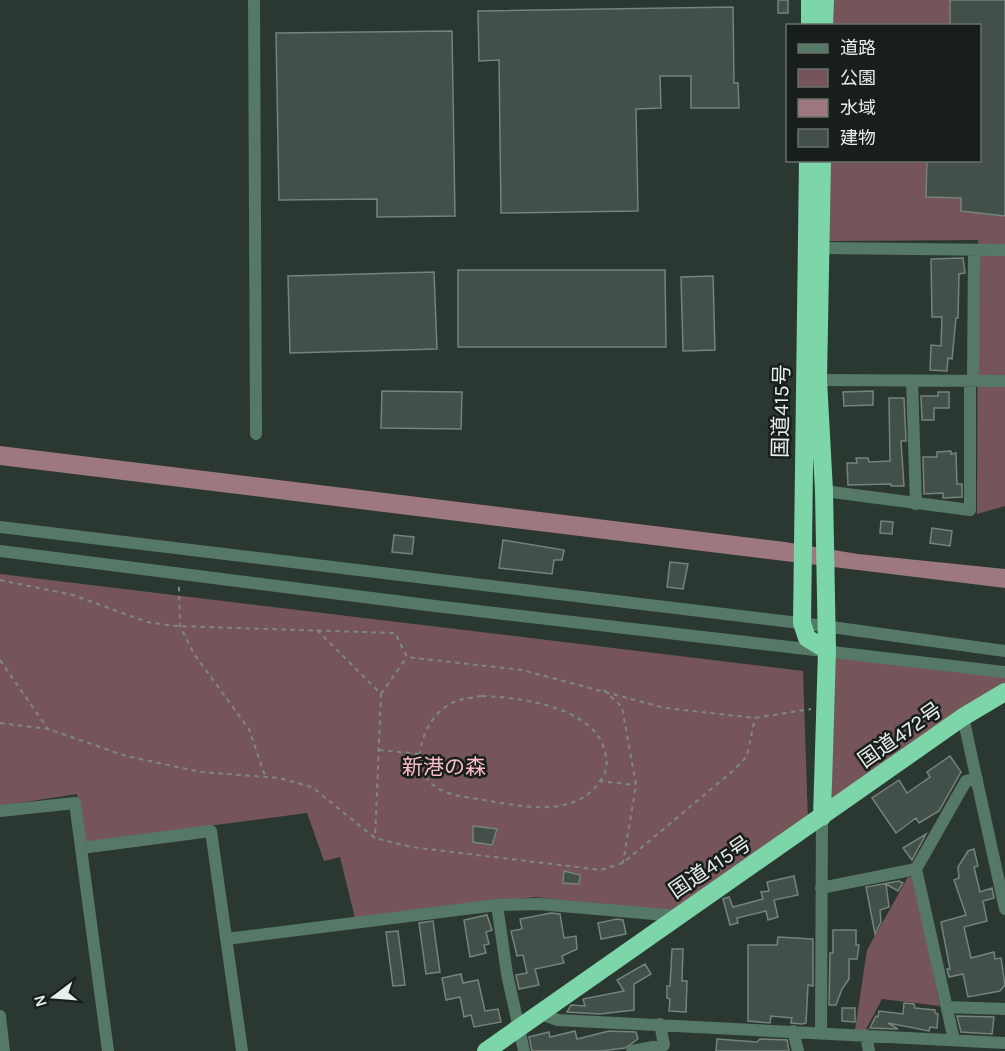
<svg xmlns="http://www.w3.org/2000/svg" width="1005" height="1051" viewBox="0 0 1005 1051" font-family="Karla,'Noto Sans JP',sans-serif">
  <rect width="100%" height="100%" fill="#2b3831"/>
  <path fill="#76555a" d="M829,0H1005V506L977,514L978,240L829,241V161L980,160V26L829,25Z
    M0,574L803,671L808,822L671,914L536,897L355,918L340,857L324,861L307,813L85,842L77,794L0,806Z
    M829,655L1005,676V689L832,799Z
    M908,877H913L940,1006L882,999L865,1031L855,1030L867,950Z"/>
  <path fill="#9d787e" d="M0,446L785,542L858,554L1005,569V588L0,465Z"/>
  <path fill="#425049" stroke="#74837b" stroke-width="1.5" d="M778,0H788V13H778Z
    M950,0H1005V216L961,211V198L926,197L927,160H980V26H950Z
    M733,7L734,83H738L739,108H691V76H660L661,108L636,109L638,211L501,213L499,60L479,61L478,11Z
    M452,31L455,216L377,217V199L279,200L276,33Z
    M963,258L965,273L959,274L958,318H956L952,359L948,358L947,371L930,370L931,345L941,346L942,317H932L931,259Z
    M458,270H665L666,347H458Z
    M434,272L437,349L290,353L288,276Z
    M713,276L715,350L683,351L681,277Z
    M382,391L462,392L461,429L381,428Z
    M873,391V405L844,406L843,392Z
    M938,392H949V408H934V420H922L921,396H938Z
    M889,398H904L906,441H901L904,486H891V484L848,485L847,463H857L856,458H868L869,462L890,461Z
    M951,451V454L956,453L957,484H962V497L943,498V493L924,494L923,457H937V452Z
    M881,521L893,522L892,534L880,533Z
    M932,528L952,531L950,546L930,543Z
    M394,535L414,537L412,554L392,552Z
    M503,540L564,550L562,560H554L552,574L499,568Z
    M670,562L688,564L683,589L667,587Z
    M950,756L961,772L939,811L919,823L916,818L896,833L872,798L899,780L907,793L930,777L927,772Z
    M473,826L497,829L492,845L473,842Z
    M926,834L912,860L903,848Z
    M974,849L978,866L974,867L980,892L992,888L994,898L983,901L987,921L964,927L971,958L994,952L995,959L1001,958L1005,985L1000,991L968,997L963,974L949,977L947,969H950L941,922L966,915L954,880L959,878L958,867L968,851Z
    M564,871L580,875L579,884L563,883Z
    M794,876L798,895L774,900L778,917L768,920L766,911L737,918L738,923L730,925L723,899L729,897L733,907L763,899L761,892L769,891L767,882Z
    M899,881L903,883L898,891L886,884L889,907L880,910L881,922L875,934L866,887Z
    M551,913L560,914L564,938L576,936L577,949L562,956L564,963L535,969L539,985L519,989L516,975L527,973L523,955L517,956L511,931L522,929L520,919Z
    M487,915L492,930L486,932L489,944L484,945L486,953L470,957L464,920Z
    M617,919L623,920L626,934L601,939L598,923Z
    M433,921L440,972L426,974L419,923Z
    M833,930H856V945H859L857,959H849V979L842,989L836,1005H829L830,953H833Z
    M398,931L405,985L393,986L386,932Z
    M778,937L813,939V986L808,985L806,1023L802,1024L791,1023L792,1018L771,1016L770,1023L748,1021V945H777Z
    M672,949H683L682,981H687L686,1012L669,1011L670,999L667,998V986H670Z
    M645,964L651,974L634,984V1010L600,1014L567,1012L571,1005L585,1006L583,999L624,991L617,980Z
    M461,974L463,983L478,980L485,1011L498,1009L501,1022L474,1027L471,1015L464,1017L460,997L446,1000L442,978Z
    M904,1003L914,1004L915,1008L935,1010V1013L938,1014L937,1028L930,1027L929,1031L888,1023L898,1029L870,1028L876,1016L878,1017L879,1011L903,1014Z
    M842,1008H855V1022L842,1021Z
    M957,1016L994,1017L992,1034L961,1032Z
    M575,1031L577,1039L609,1031L636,1032L638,1039L625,1048L601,1051H532L529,1037L549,1032L550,1037Z
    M717,1039L757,1042L760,1039L787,1040L789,1051H716Z"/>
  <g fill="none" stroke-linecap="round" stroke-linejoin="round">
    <path stroke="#7d8881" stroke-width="2" stroke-dasharray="4.5 4.5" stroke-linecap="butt" d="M0,580L73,595L147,622L175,626L395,633L407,657L522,670L665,708L755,718L811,709
      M179,587L180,626L194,654L249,729L265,776
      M317,630L381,694L375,838
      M0,660L48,729
      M604,690L622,707L636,785L623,863
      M381,694L407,657
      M482,696C519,697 593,707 604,749C607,758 608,766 604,775C579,820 526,807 484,800C466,797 446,796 432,784C408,764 424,720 447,706C456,699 471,698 482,696Z
      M0,723L48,729L126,756L201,772L279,778L312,787L375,838L411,847L601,870L623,863L735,769L747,756L755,718
      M379,750L420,754
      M599,781L635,785"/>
    <path stroke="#567867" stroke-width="12" d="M254,0L256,434
      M820,248L1005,250
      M818,380L1005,381
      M973,380L974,250
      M912,381L916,504
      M824,491L970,510V380
      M0,527L824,626L1005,651
      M0,551L435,606L1005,672
      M963,717L1005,909
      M0,811L75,803L81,848L211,831L242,1051
      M81,848L108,1051
      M821,888L916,869
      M497,905L507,974L524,1051
      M226,939L497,905L539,904L677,916
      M947,1007L1005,1009
      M540,1014L558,1020L1005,1043
      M0,1016L4,1051
      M793,1031L798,1051
      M821,1032L822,817
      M866,1035L869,1051
      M954,1040L916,869L966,781L977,779
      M632,1051L664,1045L660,1024"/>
    <path stroke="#7dd5aa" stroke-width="18" d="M810,26V0
      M824,26L825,0
      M808,160L802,623L807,638L827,650
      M822,160L818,380L824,491L827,650L822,817
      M486,1051L963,717L1005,692"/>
  </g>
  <g text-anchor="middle" stroke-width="5" stroke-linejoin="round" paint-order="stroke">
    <g font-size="21" fill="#e6eee9" stroke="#181e1b">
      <text transform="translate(781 411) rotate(-89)" y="7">国道415号</text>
      <text transform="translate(900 735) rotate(-35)" y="7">国道472号</text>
      <text transform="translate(710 867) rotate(-34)" y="7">国道415号</text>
    </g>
    <g font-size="21" fill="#fdbcc6" stroke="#181e1b">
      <text x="444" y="774">新港の森</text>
    </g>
  </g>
  <rect x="786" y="24" width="195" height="138" fill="#181e1b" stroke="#6a716d" stroke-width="1.5"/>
  <rect x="798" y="44" width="30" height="9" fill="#567867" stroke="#6a716d" stroke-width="1.5"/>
  <text x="840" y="54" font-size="18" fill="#e6eee9">道路</text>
  <rect x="798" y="69" width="30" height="18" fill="#76555a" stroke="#6a716d" stroke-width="1.5"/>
  <text x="840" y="84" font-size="18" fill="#e6eee9">公園</text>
  <rect x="798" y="99" width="30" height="18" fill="#9d787e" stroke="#6a716d" stroke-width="1.5"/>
  <text x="840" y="114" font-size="18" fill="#e6eee9">水域</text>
  <rect x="798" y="129" width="30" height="18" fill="#425049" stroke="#6a716d" stroke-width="1.5"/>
  <text x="840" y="144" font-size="18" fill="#e6eee9">建物</text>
  <g transform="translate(54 997) rotate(254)" stroke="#181e1b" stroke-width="4.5" paint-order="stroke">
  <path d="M0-4.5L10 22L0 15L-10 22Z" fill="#e6eee9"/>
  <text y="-9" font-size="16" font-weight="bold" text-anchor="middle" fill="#e6eee9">N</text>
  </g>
</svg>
